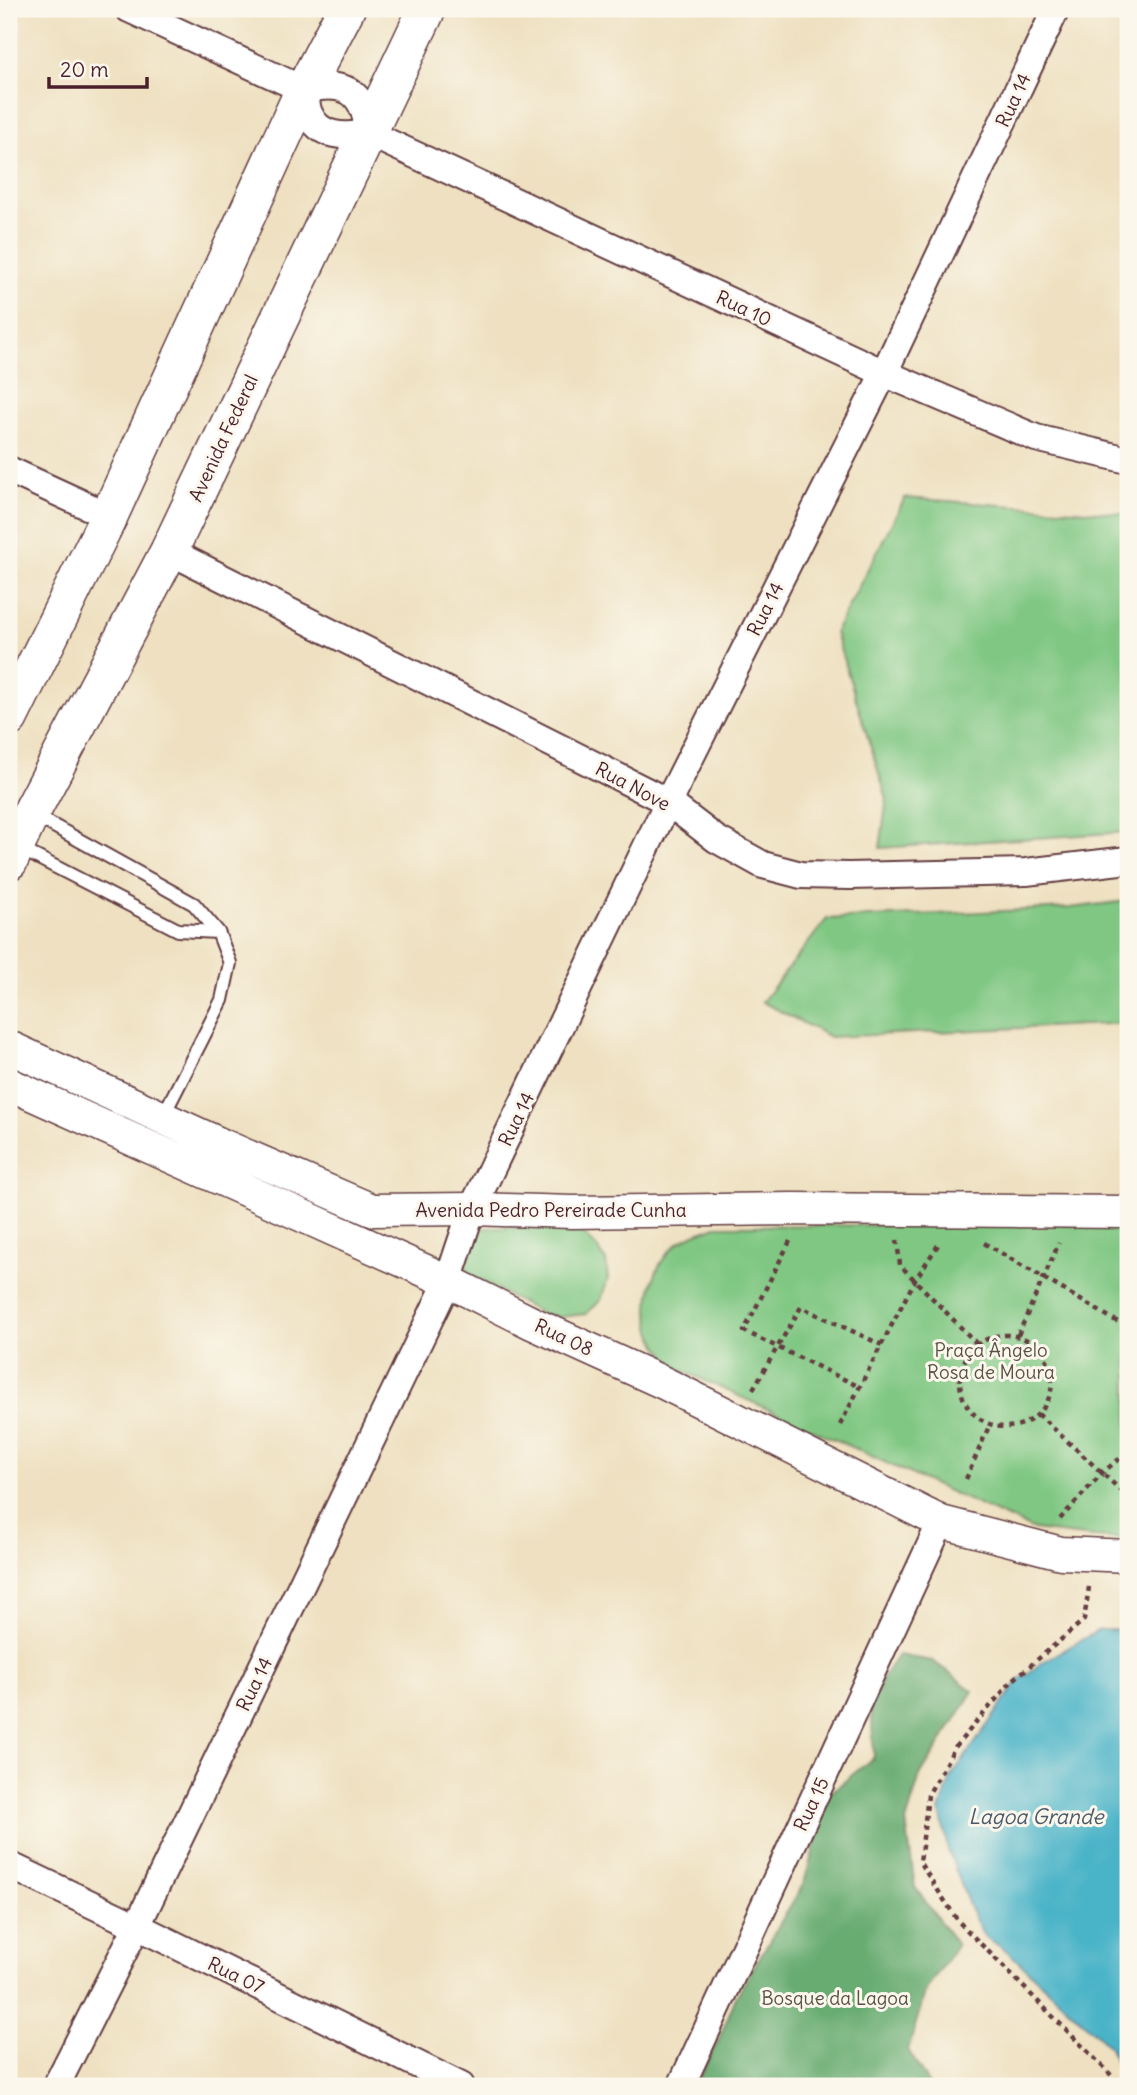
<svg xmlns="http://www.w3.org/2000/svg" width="1137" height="2095" viewBox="0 0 1137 2095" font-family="Delius,sans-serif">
  <rect width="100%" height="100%" fill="#fbf7ec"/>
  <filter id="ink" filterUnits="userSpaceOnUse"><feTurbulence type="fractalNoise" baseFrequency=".0143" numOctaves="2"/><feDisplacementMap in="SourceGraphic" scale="14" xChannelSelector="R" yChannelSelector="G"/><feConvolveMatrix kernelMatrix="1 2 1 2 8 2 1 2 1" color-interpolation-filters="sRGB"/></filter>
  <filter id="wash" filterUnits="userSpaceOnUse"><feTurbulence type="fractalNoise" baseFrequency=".00686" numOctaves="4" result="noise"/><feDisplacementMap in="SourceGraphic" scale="28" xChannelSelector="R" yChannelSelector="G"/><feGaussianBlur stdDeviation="1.57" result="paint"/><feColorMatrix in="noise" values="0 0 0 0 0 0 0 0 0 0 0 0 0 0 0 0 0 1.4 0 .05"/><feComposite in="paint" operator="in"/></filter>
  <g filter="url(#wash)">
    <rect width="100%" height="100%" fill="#eee0c0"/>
    <path fill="#80c783" stroke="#657357" stroke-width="2" d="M905,498L1128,514V832L880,848L887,799L835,632Z
      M1128,901V1023L830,1037L762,1002L827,919L1070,908Z
      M1128,1224V1539L1093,1537L1034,1530L677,1368C671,1360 662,1352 657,1343C639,1310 652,1256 686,1238C695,1233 707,1230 716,1226Z
      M499,1227L580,1230L598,1249L606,1261L608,1279L601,1300L586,1314L559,1317L542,1314L468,1274C463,1258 461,1236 482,1229C487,1227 494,1227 499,1227Z"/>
    <path fill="#68ac71" stroke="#59664e" stroke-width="2" d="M898,1655L933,1661L973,1691L920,1776L906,1822L915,1887L957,1945L926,1990L908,2050L930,2086H695L719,2039L736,1997L804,1883L818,1834L817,1804L874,1757L871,1707L883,1677Z"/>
    <path fill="#4ab3c8" stroke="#4a697a" stroke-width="2" d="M1099,1630H1128V2071L1116,2065L1110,2047L1007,1951L984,1936L970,1908L948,1850L940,1811L951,1777L1019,1680L1043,1662Z"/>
  </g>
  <g filter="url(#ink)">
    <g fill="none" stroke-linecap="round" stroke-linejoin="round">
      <g stroke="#633c41" stroke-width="16">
        <path id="service" d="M34,815L194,904L218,932L230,963L222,1000L162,1118
          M19,848L178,930L218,932"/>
      </g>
      <g stroke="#633c41" stroke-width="30">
        <path id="minor" d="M129,9L304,90C344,80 365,90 368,133
          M304,90C306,97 306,106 309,113C319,138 345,137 368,133L884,373L1036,438L1128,460
          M9,470L109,516
          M169,551L668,802L716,839L763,865L801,875L849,876L1026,872L1128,860
          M9,1865L137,1926L461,2086
          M56,2086L137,1926L448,1281L472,1209L668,802L884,373L1056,9
          M681,2086L941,1522"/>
      </g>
      <g stroke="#633c41" stroke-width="35">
        <path id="tertiary" d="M9,1047L222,1145L372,1210L472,1209L572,1212L793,1209L1128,1212
          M9,1084L448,1281L532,1323L664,1383L941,1522L1061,1553L1128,1556"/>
      </g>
      <g stroke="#633c41" stroke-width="40">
        <path id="secondary" d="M9,718L109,516L304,90L346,9
          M9,861L31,813L169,551L427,9"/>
      </g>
      <path stroke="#633c41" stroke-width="4.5" stroke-dasharray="5 5" stroke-linecap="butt" d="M897,1240L900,1265L977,1344
        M790,1241L744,1331L860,1387
        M984,1243L1128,1328
        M960 1381a46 46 0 1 1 92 0a46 46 0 1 1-92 0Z
        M1018,1335L1059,1243
        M753,1389L801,1307L882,1345
        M1038,1414L1128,1497
        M840,1425L915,1280L940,1242
        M966,1479L990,1424
        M1060,1519L1103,1472L1128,1452
        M1089,1587L1084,1620L1011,1682L955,1747L928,1795L920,1863L958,1921L1122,2086"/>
      <use href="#service" stroke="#fff" stroke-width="12"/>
      <use href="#minor" stroke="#fff" stroke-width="26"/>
      <use href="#tertiary" stroke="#fff" stroke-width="32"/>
      <use href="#secondary" stroke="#fff" stroke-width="37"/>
    </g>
  </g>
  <g text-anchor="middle" stroke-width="6" stroke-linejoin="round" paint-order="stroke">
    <g font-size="19" fill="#4a1f2b" stroke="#fbf7ec">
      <text transform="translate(1013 100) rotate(-65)" y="7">Rua 14</text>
      <text transform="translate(744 308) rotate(25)" y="7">Rua 10</text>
      <text transform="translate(223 438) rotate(-65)" y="7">Avenida Federal</text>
      <text transform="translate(765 609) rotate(-63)" y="7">Rua 14</text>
      <text transform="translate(633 786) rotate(28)" y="7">Rua Nove</text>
      <text transform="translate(516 1119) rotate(-64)" y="7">Rua 14</text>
      <text x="551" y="1217">Avenida Pedro Pereirade Cunha</text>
      <text transform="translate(564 1337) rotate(25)" y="7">Rua 08</text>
      <text transform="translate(254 1684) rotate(-64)" y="7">Rua 14</text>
      <text transform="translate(811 1804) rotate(-65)" y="7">Rua 15</text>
      <text transform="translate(236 1975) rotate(26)" y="7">Rua 07</text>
    </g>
    <g font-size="19" fill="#5a5145" stroke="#fbf7ec">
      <text x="991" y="1357">Praça Ângelo<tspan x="991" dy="22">Rosa de Moura</tspan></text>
      <text x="835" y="2005">Bosque da Lagoa</text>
    </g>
    <g font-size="21" font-style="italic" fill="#4a5a6a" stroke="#fbf7ec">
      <text x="1036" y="1824">Lagoa Grande</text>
    </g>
  </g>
  <rect width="1137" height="2095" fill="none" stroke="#fbf7ec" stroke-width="35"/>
  <path d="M49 77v10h98v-10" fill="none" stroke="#4a1f2b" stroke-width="3.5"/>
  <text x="60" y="77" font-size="21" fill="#4a1f2b" stroke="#fbf7ec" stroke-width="5" paint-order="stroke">20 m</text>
</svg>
